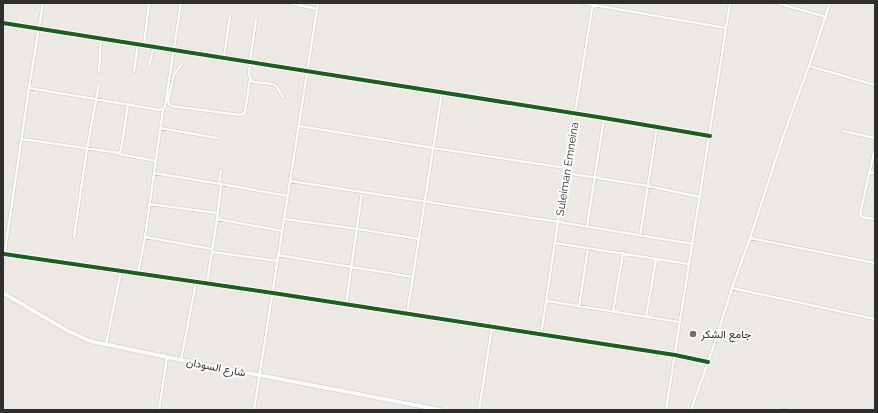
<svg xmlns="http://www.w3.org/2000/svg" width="878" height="413" viewBox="0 0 878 413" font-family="Raleway,Vazirmatn,sans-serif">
  <rect width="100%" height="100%" fill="#ece8e4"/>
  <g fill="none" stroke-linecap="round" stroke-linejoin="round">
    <g stroke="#c5c4c5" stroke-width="3.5">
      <path id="minor" d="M289,3L317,9
        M582,3L726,28
        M777,3L826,17
        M256,20L250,61L249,75L252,81L254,82L273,84L276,86L283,97
        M3,23L604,118L710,136
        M144,45L149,3
        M224,57L230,16
        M182,64L174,74L168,101L169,104L171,106L240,115L243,114L245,112L250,79
        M149,65L154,46
        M809,66L875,85
        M99,71L101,38
        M134,71L138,44
        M29,88L160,110L163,109L165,106L181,3
        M299,126L434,148L566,168
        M160,128L217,138
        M843,131L875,138
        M22,139L119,153L121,150L128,104
        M875,148L860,214L862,217L875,219
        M119,154L156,161
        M869,172L875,173
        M154,173L221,184L288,196
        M566,173L648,186L700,197
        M290,181L559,222L693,244
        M219,183L221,170
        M149,204L217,213
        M217,219L221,184
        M284,219L358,229L419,239
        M587,226L604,118
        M640,236L657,127
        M74,237L87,149L99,84
        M145,237L212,249
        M750,238L875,263
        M555,243L689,264
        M212,252L278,261
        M4,254L273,293L675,355L708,362
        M278,255L413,277
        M3,264L29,88L43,3
        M138,273L145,237L163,110
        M207,283L217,219L282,231
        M732,288L875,319
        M547,301L679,322
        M346,304L362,192
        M579,307L588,248
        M613,312L623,253
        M407,314L442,92
        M646,317L656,259
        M541,335L566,168L593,3
        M106,344L121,271
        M181,360L196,282
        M159,410L167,357
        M254,410L318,3
        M479,410L492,327
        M666,410L730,3
        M691,410L715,342L732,288L750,238L784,134L809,66L830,3
        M782,410H786"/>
    </g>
    <g stroke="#c5c4c5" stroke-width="5">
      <path id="secondary" d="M3,293L68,331L90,341L181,360L441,410"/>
    </g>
    <use href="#minor" stroke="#fcfcfb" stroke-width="2.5"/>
    <use href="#secondary" stroke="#fcfcfb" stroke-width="4"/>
    <g stroke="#fff" stroke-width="6">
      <path id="cycleway" d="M3,23L604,118L710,136
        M4,254L273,293L675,355L708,362"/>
    </g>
    <use href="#cycleway" stroke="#1b5e20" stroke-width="4"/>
  </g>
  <circle fill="#706f6e" stroke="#fff" stroke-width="1.5" cx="693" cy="334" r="4"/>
  <g text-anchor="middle" stroke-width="4" stroke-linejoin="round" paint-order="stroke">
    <g font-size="11" fill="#2e2e2e" stroke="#fff">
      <text transform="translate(567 169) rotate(-81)" y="4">Suleiman Emneina</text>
      <text transform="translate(216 367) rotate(11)" y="4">شارع السودان</text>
    </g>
    <g font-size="11" fill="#2e2e2e" stroke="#fff" text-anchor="start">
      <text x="701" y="338">جامع الشكر</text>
    </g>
  </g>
  <rect width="878" height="413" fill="none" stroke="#2e2e2e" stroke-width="8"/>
</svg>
